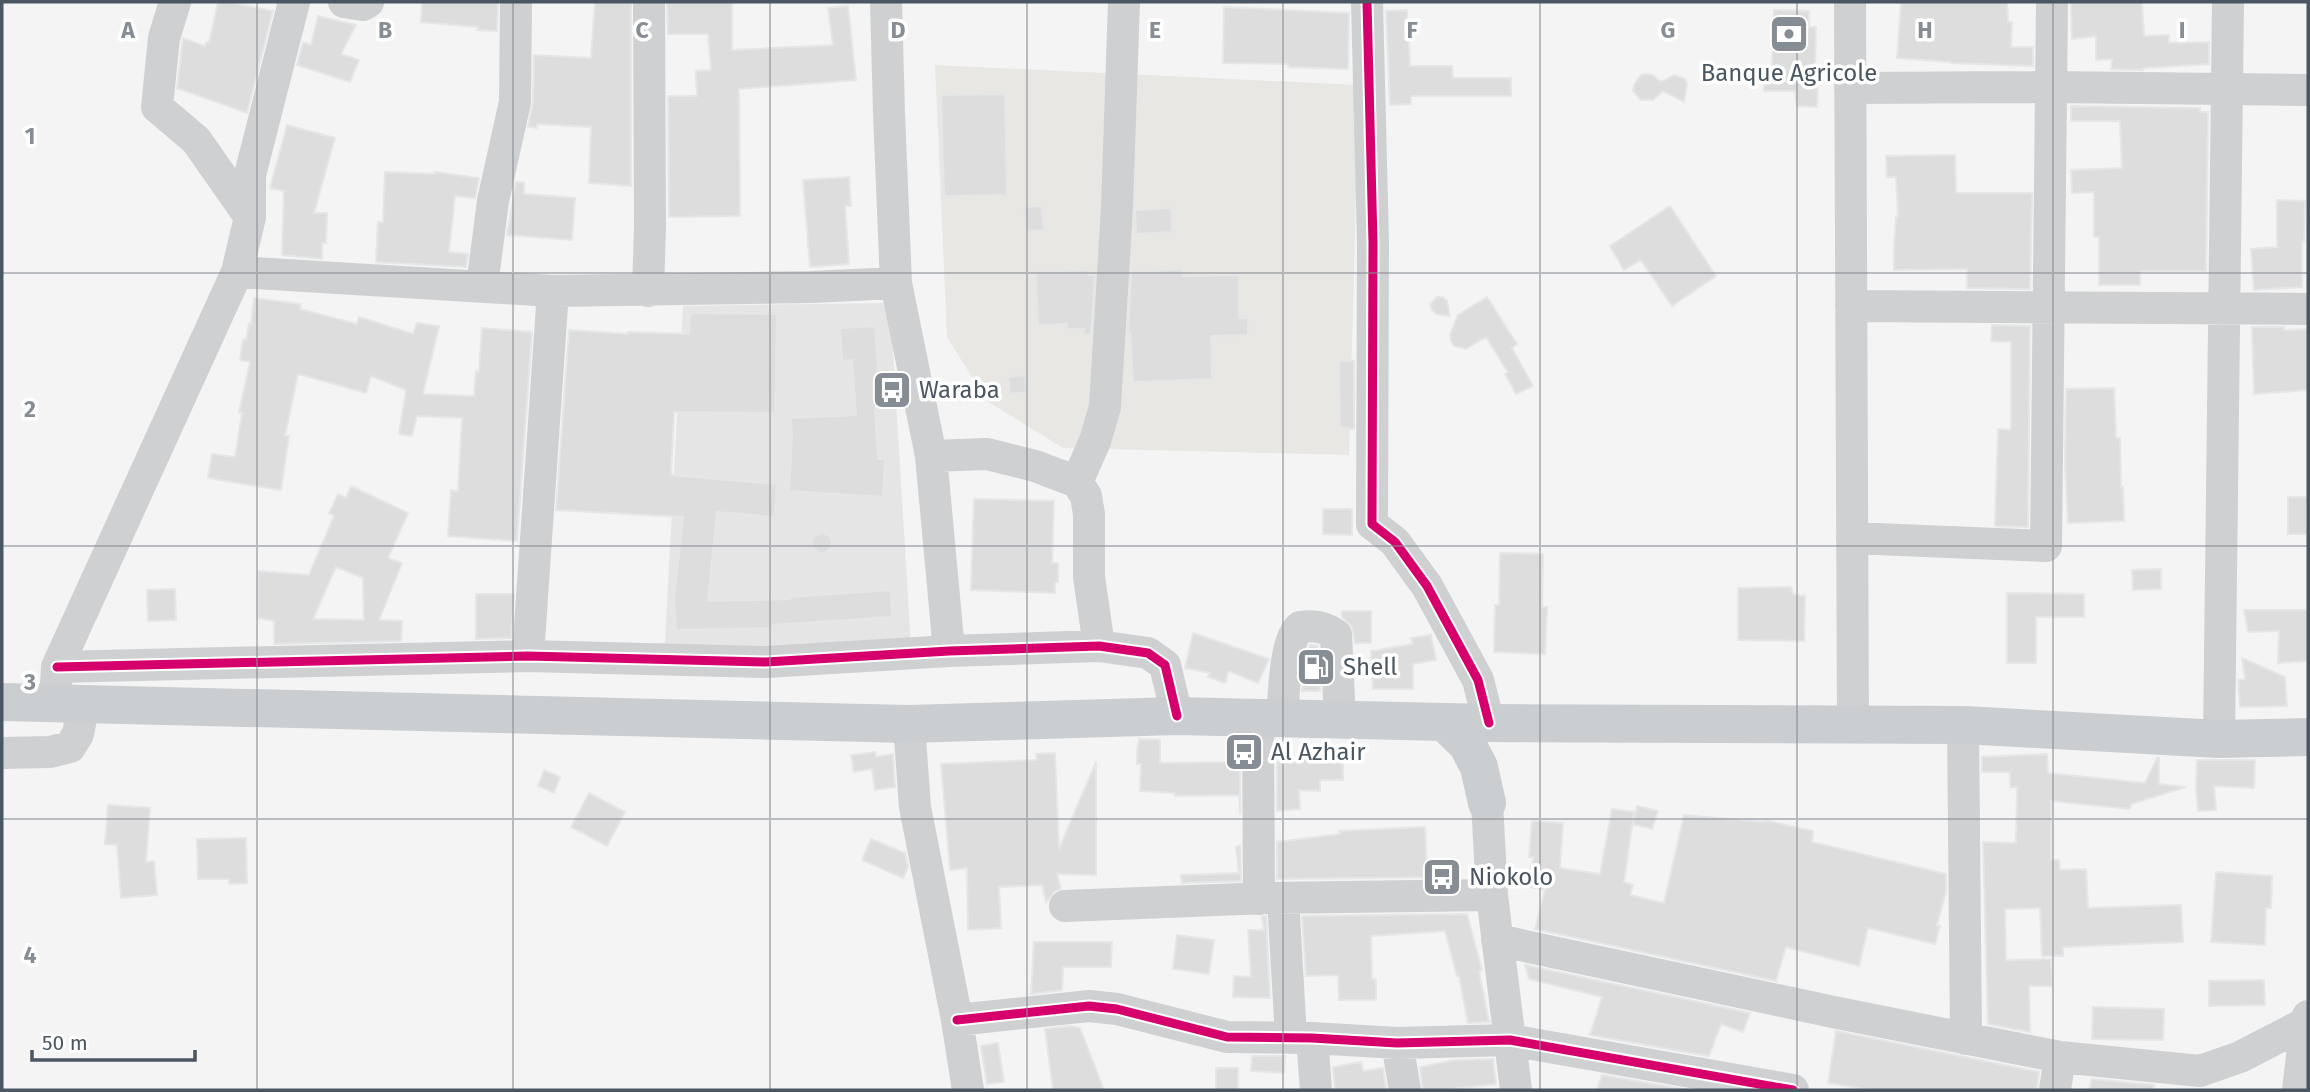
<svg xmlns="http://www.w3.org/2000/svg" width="2310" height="1092" viewBox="0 0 2310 1092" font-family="'Fira Sans',sans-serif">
  <rect width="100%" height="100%" fill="#f4f4f4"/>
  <path fill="#e8e7e3" d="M935,65L1359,85L1349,455L1063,448L987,401L947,337Z"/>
  <path fill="#e6e5e6" d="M890,303L911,647L664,659L683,306Z"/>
  <path fill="#ddddde" stroke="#e5e6e7" stroke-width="2" fill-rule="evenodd" d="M218,2H228L273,11L247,113L177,88L183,38L205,46L206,42L209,43Z
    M422,2H498L497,31L477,30L478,27L421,22Z
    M595,2H631V186L589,183L591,127L537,124V128L528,127L533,102L534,55L591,58Z
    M667,2H732V50L833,45L828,8L848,6L856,80L739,89L740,216L669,217L668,96H697L696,71L711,70L708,34H668Z
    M1901,2H2007L2008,22H2012L2011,47H2033V66L1951,63V62L1897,58Z
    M2071,2H2142L2144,36L2169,35V43L2209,42V64L2144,68L2143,70L2111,69L2112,59L2096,60V36L2072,39Z
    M1224,7L1349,13L1348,69L1288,67V64L1223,63Z
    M1407,10L1410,66H1452L1453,78H1511V96H1411V104L1390,105L1386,11Z
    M1774,10L1809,11V27H1816L1815,73H1818L1817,107L1797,106L1795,91H1764V67H1772Z
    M318,16L356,25L341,54L359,60L350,82L297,65L303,42L311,45Z
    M1647,74L1653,75L1661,82L1674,75L1685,79L1687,84L1684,102L1663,91L1653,100H1641L1633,91L1634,85L1641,75Z
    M1005,94L1007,195L944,196L941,95Z
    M2071,106L2200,108V112H2208L2206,271H2140V285H2099V237H2094V192L2072,193L2071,170L2122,168L2120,121H2071Z
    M287,125L335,138L314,213H327L326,243H322V259L282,255L284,191L270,188Z
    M1955,155L1956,193H2032L2030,289L1967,288V269L1894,270V246L1896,217H1898L1896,177H1887L1886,156Z
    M385,172L435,174V172L479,178L475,198L455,196L449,252L468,254L466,267L376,262L378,222H383Z
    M849,177L851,206H845L849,264L810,267L803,180Z
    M516,182L524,183V194L575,198L572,240L507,235Z
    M2277,200L2305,201L2304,241H2302V287L2254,290L2251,249L2277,247Z
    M1041,206L1044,230L1026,231L1024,207Z
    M1670,206L1716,276L1672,306L1641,260L1624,270L1610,246Z
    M1171,208L1172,232L1136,234L1135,210Z
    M1182,269L1183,276L1239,275V318H1248V335L1211,336L1212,379L1133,382L1130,332H1128L1131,273Z
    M1089,270V275H1095L1091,334L1084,335V329H1067V324L1038,325L1036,272Z
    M1437,297H1443L1447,301L1450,316L1436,314L1432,310L1430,304Z
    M1487,297L1517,344L1512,348L1533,386L1516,394L1505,374L1508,372L1486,337L1466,349L1454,346L1451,341L1450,335L1458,315Z
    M254,298L301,304L300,309L357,324L359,317L413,334L417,323L439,326L423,394L474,396L476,371L479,372L482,328L532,332L517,541L448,536L451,490L458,491L462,418L417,416L412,436L399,434L406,390L371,376L366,393L298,374L285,436H289L281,490L208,478L212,454L235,457L242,413L239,412L250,362L240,360L243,339L246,340L249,324H251Z
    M690,313L777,314L775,413L674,412L671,475L777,484L774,517L717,512L708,601L790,599V597L891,590L892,617L773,625V628L676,630L674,598L683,517L556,510L569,330L628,334V332L689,334Z
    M1992,325L2030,326L2028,527L1995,526L1998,429L2011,430V342L1991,341Z
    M875,326L881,407H875L878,459H885L883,497L789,491L792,438L791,418L856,415L852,360L842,361L840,328Z
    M2252,327H2284V330L2308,329V390L2254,394Z
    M1339,361H1354V429L1340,427Z
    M1025,375L1027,392L1010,394L1008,377Z
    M2114,388L2116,438H2120L2121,487H2123L2124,521L2068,523L2065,463L2066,389Z
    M351,486L408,513L388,558L402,563L379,620L402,621L401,641L274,644V621L258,618V571L309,575L334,516L329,513L338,494L346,498ZM336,567L363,578L364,620L313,619Z
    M2288,497H2307V534H2288Z
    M974,499L1054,501L1052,563H1058V582H1055V593L971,590Z
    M1323,509H1352V535L1323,534Z
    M812 543a10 10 0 1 1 20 0a10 10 0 1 1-20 0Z
    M1500,553L1543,554L1542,607H1547L1545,654L1494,652L1495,605H1499Z
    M2161,569V589L2133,590L2132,570Z
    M1791,587L1794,595L1805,596L1804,641L1738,640V588Z
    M175,589L176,620L148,621L147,590Z
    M2007,593L2084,594V617H2036V663H2007Z
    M476,594H514L511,638L476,639Z
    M2244,610H2308V661L2278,663L2279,631L2248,632Z
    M1342,611H1371V643H1355L1352,627L1342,617Z
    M1193,633L1269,659L1258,683L1229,671L1225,683L1208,677L1210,673L1185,668Z
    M1431,635L1436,660L1413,664V689H1373L1371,651L1413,644L1411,638Z
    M1310,645L1318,646L1320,691H1302L1306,660Z
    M2242,658L2285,677L2287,706L2240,707L2238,680L2245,679Z
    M1139,739L1160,740V763L1240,762V814L1239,795L1175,796V793L1140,791L1141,764H1137V751Z
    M1301,751L1343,752V780H1320V791L1299,790L1300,809L1277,811V760L1301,761Z
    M875,752L876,757L893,754L895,787L875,790L872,769L854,772L851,755Z
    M1055,753L1059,849L1096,762V875L1057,874L1061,889L1055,891L1046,902L1042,885L999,887L1001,928L968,930L967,868L950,870L941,764L1037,760L1036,754Z
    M2047,754L2048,773L2145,783L2157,758H2159V784L2186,787L2131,804L2130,809L2051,801V860H2059L2060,870L2086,869L2088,908L2181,905L2183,942L2063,947V956H2042L2040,908L2005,909L2006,960L2051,959L2052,986H2029L2030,1032L1988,1024L1983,842L2016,843L2017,787H2010V772H1982V757Z
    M2197,760H2255L2254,788L2214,786L2216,810L2198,811L2196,788Z
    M544,770L560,777L554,793L538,786Z
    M589,793L625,812L607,846L571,827Z
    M108,805L150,808L146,862L154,861L157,895L121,898L117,845L105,844Z
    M1637,806L1658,811L1652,829L1633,824Z
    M1612,809L1634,812L1624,882L1633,885L1630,895L1664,903L1684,815L1765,822V820L1813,831L1812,842L1946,874V891L1937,925L1940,926L1935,944L1868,928L1859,966L1786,947L1776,981L1535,929L1545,890L1525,886L1534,857H1529L1532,821L1563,823L1560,868L1600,874Z
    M1425,827L1427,868L1448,867V877L1277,879V842L1340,834L1339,831Z
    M246,838L247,883L229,884V879H198L197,839Z
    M871,839L905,853L908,867L903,878L862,860Z
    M1240,846L1241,881L1182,883L1181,875L1239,873L1236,847Z
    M2216,872L2272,876L2271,908H2266L2265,945L2211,942Z
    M1467,914L1482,970L1479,971L1489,1022L1468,1023L1459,976H1457L1445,931L1371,936L1372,979H1376V1000H1339L1338,975L1306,976L1302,916Z
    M1266,916L1270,998L1233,997L1234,976L1251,977L1248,930H1264L1262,917Z
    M1177,935L1214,940L1209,974L1173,969Z
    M1034,942H1112L1111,967H1063L1062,990L1031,994Z
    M1525,965L1750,1013L1743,1032L1721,1024L1709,1056L1590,1035L1602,997L1529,979Z
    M2264,980L2265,1005L2209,1006V981Z
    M2093,1007L2164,1009L2163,1040L2092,1039Z
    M1071,1026L1080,1028L1104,1090H1053L1045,1029Z
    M1836,1031L2039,1072L2037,1090H1871L1828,1083Z
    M998,1043L1004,1082L987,1084L981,1046Z
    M1252,1056H1285L1284,1073L1251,1071Z
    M1493,1059L1496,1084L1444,1090H1423L1420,1067L1454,1060Z
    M1361,1062L1363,1071L1383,1068L1386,1090H1335L1333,1067Z
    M1216,1068H1238V1090H1216Z
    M1602,1075L1689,1090H1597Z
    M2092,1079L2154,1085L2153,1090H2089Z"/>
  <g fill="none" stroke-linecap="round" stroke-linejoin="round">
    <path stroke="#ced0d2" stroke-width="32" d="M175,2L164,38L157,107L196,140L250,217
      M344,2L363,5L368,2
      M886,2L889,113L896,283L931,456L949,651
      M1367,2L1373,243L1372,524L1395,542L1427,586L1478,680L1489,723
      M1850,2L1853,726
      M1850,88L2052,87L2308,90
      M237,272L553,291L811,287L896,283
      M482,286L493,201L515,102L516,2
      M648,291L650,226L649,2
      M1851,306L2308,309
      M931,456L987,454L1035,466L1077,482L1086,496L1089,514V577L1099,646
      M1077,482L1095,441L1105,407L1117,207L1124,2
      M1852,538L2046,546L2052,2
      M528,656L553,291
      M57,667L528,656L766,662L949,651L1099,646L1148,653L1165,665L1177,716
      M56,684L57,667L237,272L250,217V175L294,2
      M1258,718L1259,899
      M1282,719C1284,697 1284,641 1300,627C1313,625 1326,627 1336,635L1340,720
      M909,724L915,807L957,1020L968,1090
      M1963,725L1966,1039
      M2219,739L2228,2
      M2,753L50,752L70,747L78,734L84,703
      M1487,803L1492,895L1516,1090
      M1283,899L1291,1037
      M1065,906L1267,898L1492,895
      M1497,940L1833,1012L2060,1057L2200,1071L2240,1057L2306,1023H2308
      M957,1020L1089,1006L1117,1009L1227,1037L1312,1038L1397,1043L1510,1040L1793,1090
      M1312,1038L1316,1090
      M1397,1043L1405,1090
      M2055,1090L2060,1057
      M2298,1090L2306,1023L2308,1016"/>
    <path stroke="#caced1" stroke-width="38" d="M2,702L909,724L1177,716L1489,723L1963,725L2219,739L2308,737
      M1444,722L1467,744L1479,767L1487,803"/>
    <g stroke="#fff" stroke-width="13">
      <path id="cycleway" d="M1367,2L1373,243L1372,524L1395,542L1427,586L1478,680L1489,723
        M57,667L528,656L766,662L949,651L1099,646L1148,653L1165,665L1177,716
        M957,1020L1089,1006L1117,1009L1227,1037L1312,1038L1397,1043L1510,1040L1793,1090"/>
    </g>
    <use href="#cycleway" stroke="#d6006c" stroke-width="9"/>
  </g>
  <path fill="none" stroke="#868d94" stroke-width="2" stroke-opacity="0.55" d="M257,2V1090M513,2V1090M770,2V1090M1027,2V1090M1283,2V1090M1540,2V1090M1797,2V1090M2053,2V1090M2,273H2308M2,546H2308M2,819H2308"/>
  <defs>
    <g id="bank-square" transform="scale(2.0125)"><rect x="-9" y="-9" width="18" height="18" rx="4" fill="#868d94" stroke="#fff"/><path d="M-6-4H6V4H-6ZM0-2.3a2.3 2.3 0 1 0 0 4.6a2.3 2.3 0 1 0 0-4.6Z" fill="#fff"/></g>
    <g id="bus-square" transform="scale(2.0125)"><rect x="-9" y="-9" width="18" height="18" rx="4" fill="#868d94" stroke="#fff"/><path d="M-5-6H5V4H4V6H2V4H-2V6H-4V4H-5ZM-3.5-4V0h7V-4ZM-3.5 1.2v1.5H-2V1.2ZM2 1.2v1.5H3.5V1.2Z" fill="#fff"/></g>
    <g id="fuel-square" transform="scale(2.0125)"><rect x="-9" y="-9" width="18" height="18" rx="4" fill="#868d94" stroke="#fff"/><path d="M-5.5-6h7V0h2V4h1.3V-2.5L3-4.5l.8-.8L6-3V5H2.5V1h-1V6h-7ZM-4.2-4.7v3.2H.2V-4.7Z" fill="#fff"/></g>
  </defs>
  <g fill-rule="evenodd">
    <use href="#bank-square" x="1789" y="34"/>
    <use href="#bus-square" x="892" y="390"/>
    <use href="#fuel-square" x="1316" y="667"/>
    <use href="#bus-square" x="1244" y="752"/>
    <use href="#bus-square" x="1442" y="877"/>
  </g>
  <g text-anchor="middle" stroke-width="7" stroke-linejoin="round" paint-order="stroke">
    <g font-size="24" fill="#4a5661" stroke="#fff" text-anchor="start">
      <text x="1789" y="81" text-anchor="middle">Banque Agricole</text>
      <text x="919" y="398">Waraba</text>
      <text x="1343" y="675">Shell</text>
      <text x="1271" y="760">Al Azhair</text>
      <text x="1469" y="885">Niokolo</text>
    </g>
  </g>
  <g font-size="23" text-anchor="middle" font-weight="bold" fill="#868d94" stroke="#fff" stroke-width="7" stroke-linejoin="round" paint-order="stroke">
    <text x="128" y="38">A</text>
    <text x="385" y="38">B</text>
    <text x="642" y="38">C</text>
    <text x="898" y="38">D</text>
    <text x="1155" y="38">E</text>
    <text x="1412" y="38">F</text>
    <text x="1668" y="38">G</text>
    <text x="1925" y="38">H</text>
    <text x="2182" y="38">I</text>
    <text x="30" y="144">1</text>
    <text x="30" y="417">2</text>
    <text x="30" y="690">3</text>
    <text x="30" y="963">4</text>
  </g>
  <rect width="2310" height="1092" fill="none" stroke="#4a5661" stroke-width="7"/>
  <path d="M32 1050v10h163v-10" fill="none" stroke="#4a5661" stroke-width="3.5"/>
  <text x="42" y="1050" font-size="21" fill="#4a5661" stroke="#ffffff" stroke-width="5" paint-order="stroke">50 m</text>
</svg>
